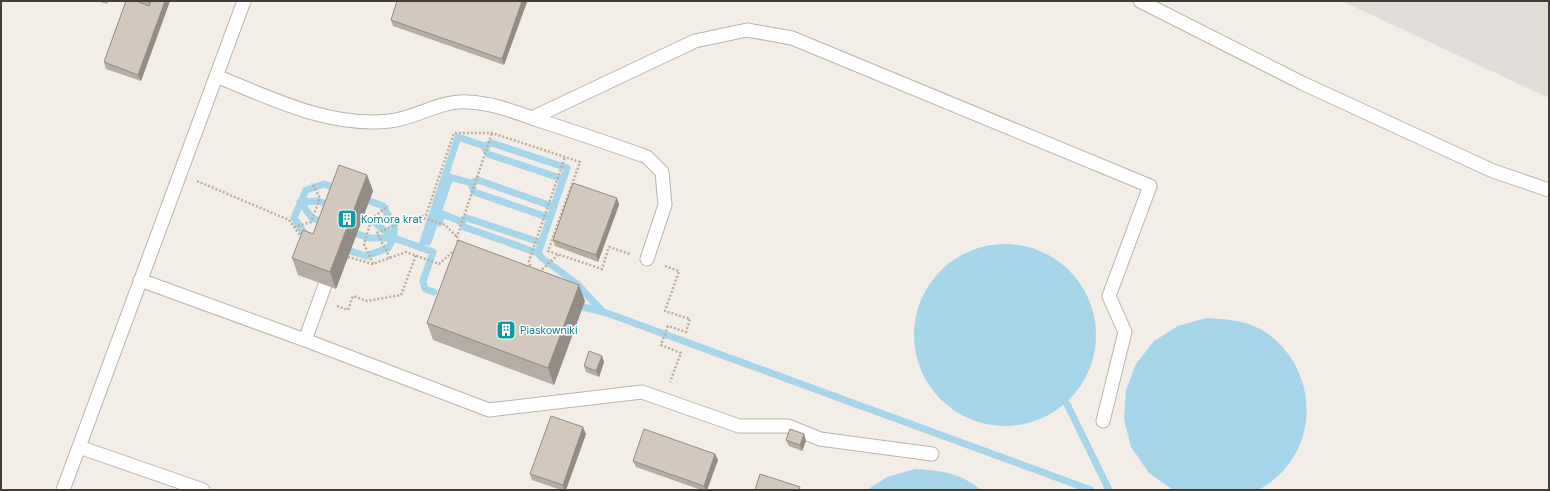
<svg xmlns="http://www.w3.org/2000/svg" width="1550" height="491" viewBox="0 0 1550 491" font-family="'DM Sans',sans-serif">
  <rect width="100%" height="100%" fill="#f2ede7"/>
  <path fill="#e1dcd8" d="M1342,1H1549V98Z"/>
  <path fill="#a7d5ea" d="M914 335a91 91 0 1 1 182 0a91 91 0 1 1-182 0Z
    M1206,318C1225,319 1245,320 1262,330C1313,361 1322,433 1280,474C1272,481 1267,486 1258,490H1173L1149,473L1131,447L1124,419L1126,390L1136,364L1154,341L1178,326Z
    M915,469C942,471 959,472 981,490H867L887,477Z"/>
  <g fill="none" stroke-linecap="round" stroke-linejoin="round">
    <path stroke="#a7d5ea" stroke-width="7" d="M484,146L488,154L563,179
      M471,183L474,192L550,218
      M324,184L383,206L394,225V238L388,248L366,256L307,237L294,218L306,190Z
      M300,202L312,218L326,223
      M300,202L318,201L333,206
      M355,215L374,222L394,238
      M460,221L464,227L538,253
      M439,223L442,214L460,221L467,218L542,243
      M349,231L369,238H394L433,252L423,281L425,289L434,292
      M428,242L450,177L471,183L478,180L554,207
      M421,248L458,137L484,146L492,143L567,168L538,253L542,258L577,284L603,312
      M583,307L604,312L1091,490
      M1067,404L1109,490"/>
    <g stroke="#bcb4aa" stroke-width="15">
      <path id="service" d="M1140,1L1302,83L1493,171L1549,190
        M216,76C271,98 329,128 390,121C417,118 440,100 468,102C492,103 515,112 538,120C575,132 611,144 647,157L662,172L665,205L647,259
        M532,118L695,41L747,30L792,38L1150,186L1109,296L1125,332L1103,421
        M140,280L305,340L489,410L642,392L739,426H788L820,439L932,454
        M305,340L325,285
        M79,447L203,490
        M63,490L244,1"/>
    </g>
    <path stroke="#bdae9c" stroke-width="2.5" stroke-dasharray="2 2" stroke-linecap="butt" d="M197,181L289,220L303,239
      M420,217L445,225L457,237
      M294,227L311,222L320,198L312,183
      M458,242L457,237L492,133
      M348,257L373,264L406,252L439,264L456,249
      M390,258L377,233L402,222L426,215L454,133H492L580,162L548,251L602,269L609,247L630,254
      M373,264L364,244L372,218L388,206
      M665,266L679,271L665,311L690,319L686,332L668,326L661,345L681,353L670,382
      M531,270L529,261L565,157
      M539,272L558,255
      M337,306L348,310L353,296L367,301L401,295L416,255"/>
    <use href="#service" stroke="#fff" stroke-width="13"/>
  </g>
  <path fill="#b5aca3" d="M97,1H108L107,4Z
    M121,1H170L141,81L106,69L104,62L126,3Z
    M527,2L504,65L393,26L391,20Z
    M367,175L373,191L336,289L298,275L292,258L313,234Z
    M617,198L619,205L598,262L555,246L553,240Z
    M585,301L554,385L433,340L427,323Z
    M602,356L604,362L599,377L586,372L584,366Z
    M586,434L566,490H561L532,480L530,474Z
    M804,434L806,441L802,451L789,446L786,440Z
    M715,454L718,460L707,490H701L636,467L633,461Z"/>
  <path fill="#938c84" d="M148,1H156L152,12Z
    M165,1H170L141,81L138,75Z
    M522,1H526L527,2L504,65L502,59Z
    M367,175L373,191L336,289L330,272Z
    M617,198L619,205L598,262L596,255Z
    M579,285L585,301L554,385L548,368Z
    M602,356L604,362L599,377L596,371Z
    M583,427L586,434L566,490H564L563,485Z
    M804,434L806,441L802,451L800,445Z
    M715,454L718,460L707,490H706L704,486Z"/>
  <path fill="#d2c8bd" stroke="#938c84" d="M126,1H136L149,6L151,1H165L138,75L104,62Z
    M397,1H522L502,59L391,20Z
    M339,165L367,175L330,272L292,258L303,230L313,234Z
    M573,183L617,198L596,255L553,240Z
    M458,240L579,285L548,368L427,323Z
    M589,351L602,356L596,371L584,366Z
    M551,416L583,427L563,485L530,474Z
    M644,429L715,454L704,486L633,461Z
    M790,429L804,434L800,445L786,440Z
    M760,474L800,487L799,490H755Z"/>
  <defs>
    <g id="building-square" transform="scale(1)"><rect x="-9" y="-9" width="18" height="18" rx="4" fill="#0f9aa8" stroke="#fff"/><path d="M-4-6H4V6H1V3H-1V6H-4ZM-2.5-4.3h1.7v1.8h-1.7ZM.8-4.3h1.7v1.8H.8ZM-2.5-1h1.7V.8h-1.7ZM.8-1h1.7V.8H.8Z" fill="#fff"/></g>
  </defs>
  <g fill-rule="evenodd">
    <use href="#building-square" x="347" y="219"/>
    <use href="#building-square" x="506" y="330"/>
  </g>
  <g text-anchor="middle" stroke-width="3" stroke-linejoin="round" paint-order="stroke">
    <g font-size="11" fill="#0d838f" stroke="#fff" text-anchor="start">
      <text x="361" y="223">Komora krat</text>
      <text x="520" y="334">Piaskowniki</text>
    </g>
  </g>
  <rect width="1550" height="491" fill="none" stroke="#443d36" stroke-width="4"/>
</svg>
